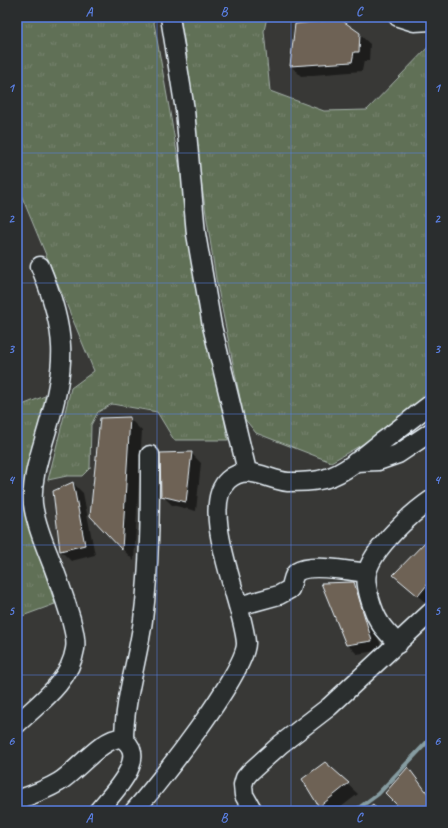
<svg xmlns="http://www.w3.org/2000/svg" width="448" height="828" viewBox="0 0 448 828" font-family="Caveat,sans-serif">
  <defs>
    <pattern id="grass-tufts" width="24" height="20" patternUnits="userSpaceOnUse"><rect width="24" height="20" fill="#606f57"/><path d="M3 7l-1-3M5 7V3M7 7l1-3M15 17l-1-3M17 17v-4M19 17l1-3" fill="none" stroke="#778470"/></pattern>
  </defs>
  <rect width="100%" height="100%" fill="#383836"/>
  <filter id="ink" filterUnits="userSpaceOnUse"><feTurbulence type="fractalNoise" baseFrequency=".025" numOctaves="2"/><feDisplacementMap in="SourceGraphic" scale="8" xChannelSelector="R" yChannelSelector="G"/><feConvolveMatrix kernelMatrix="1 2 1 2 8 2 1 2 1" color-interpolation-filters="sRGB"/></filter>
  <g filter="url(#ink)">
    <path fill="url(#grass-tufts)" stroke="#a4b0a8" d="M17,17H153L228,440H174L157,412L112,404L98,412L91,425L90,468L82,476H67L48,480L71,388L94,371L17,185Z
      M180,17H267L264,31L270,91L324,111L367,110L431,44V396L370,440L331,462L256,433L244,418L216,279L193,128L186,51Z
      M50,394L26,485L25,513L55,604L17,618V407Z"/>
    <path fill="#0007" d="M359,34L370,44L369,61H364L362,71L301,76L291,66Z
      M129,418L142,431L134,561L91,516Z
      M191,453L201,463L196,511L172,505L162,495Z
      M73,483L83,493L95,555L71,561L61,551L54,491Z
      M431,541V602L428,605L394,575Z
      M354,583L364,593L382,650L357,654L347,644Z
      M325,763L358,794L336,811H324L303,779Z
      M408,769L431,796V811H405Z"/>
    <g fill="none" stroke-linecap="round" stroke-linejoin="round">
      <path stroke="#869ca1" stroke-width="4.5" d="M355,811L378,794L431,738"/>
    </g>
    <path fill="#6e6255" stroke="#e8f1f8" d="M340,19L360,33L359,52H354L352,62L290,66L295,24Z
      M130,417L122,550L90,516L100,418Z
      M192,452L186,502L161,496L160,453Z
      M73,482L85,545L60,551L53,491Z
      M429,538L431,540V580L418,596L393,575Z
      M354,582L372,641L346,645L321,583Z
      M325,762L349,783L319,807L302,779Z
      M408,767L431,798V811H403L385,793Z
      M373,804L378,811H364Z"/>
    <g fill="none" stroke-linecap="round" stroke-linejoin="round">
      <g stroke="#e8f1f8" stroke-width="21">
        <path id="minor" d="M170,17L185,110L196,234L212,326L247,471
          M398,17L414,22L431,21
          M355,462L378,461L398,454L431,432
          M239,606L279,595L290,589C293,583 292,576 297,572C310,563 351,571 367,573
          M398,644C392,637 384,630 380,623C373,612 364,585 367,573C372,549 412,513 431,500
          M17,724C39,703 70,682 75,649C77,639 73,629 71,619C64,596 56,573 47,551C41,536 35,520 33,504C31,479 40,454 47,430C67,363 67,332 40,266
          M124,740C124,699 138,660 143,620C150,565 150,510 150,455
          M17,800C32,795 46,790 59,782C77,771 102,738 121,738C152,756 111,795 98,811
          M134,811C156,787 247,671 246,643C244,605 197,508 228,480C247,463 267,480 288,482C297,482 309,482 319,480C343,476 363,456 383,441C399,429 415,416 431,404
          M253,811L244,795L243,785L245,778L250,772L281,744L329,707L431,612"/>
      </g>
      <use href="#minor" stroke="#2a2d2e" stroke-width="18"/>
    </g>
  </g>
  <path fill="none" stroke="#5a7fe2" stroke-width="1" stroke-opacity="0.55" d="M157,17V811M291,17V811M17,153H431M17,283H431M17,414H431M17,545H431M17,675H431"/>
  <rect width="448" height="828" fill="none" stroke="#2a2d2e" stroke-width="44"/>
  <rect x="22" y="22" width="404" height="784" fill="none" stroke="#5a7fe2" stroke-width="1.5"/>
  <g font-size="13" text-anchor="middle" font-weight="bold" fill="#5a7fe2">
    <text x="89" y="16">A</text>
    <text x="224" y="16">B</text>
    <text x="359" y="16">C</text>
    <text x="11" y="92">1</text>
    <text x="437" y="92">1</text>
    <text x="11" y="223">2</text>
    <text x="437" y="223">2</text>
    <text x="11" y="353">3</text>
    <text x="437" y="353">3</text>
    <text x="11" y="484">4</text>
    <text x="437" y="484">4</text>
    <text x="11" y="615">5</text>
    <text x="437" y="615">5</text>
    <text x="11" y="745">6</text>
    <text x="437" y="745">6</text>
    <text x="89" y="822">A</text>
    <text x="224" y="822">B</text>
    <text x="359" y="822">C</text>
  </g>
</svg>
